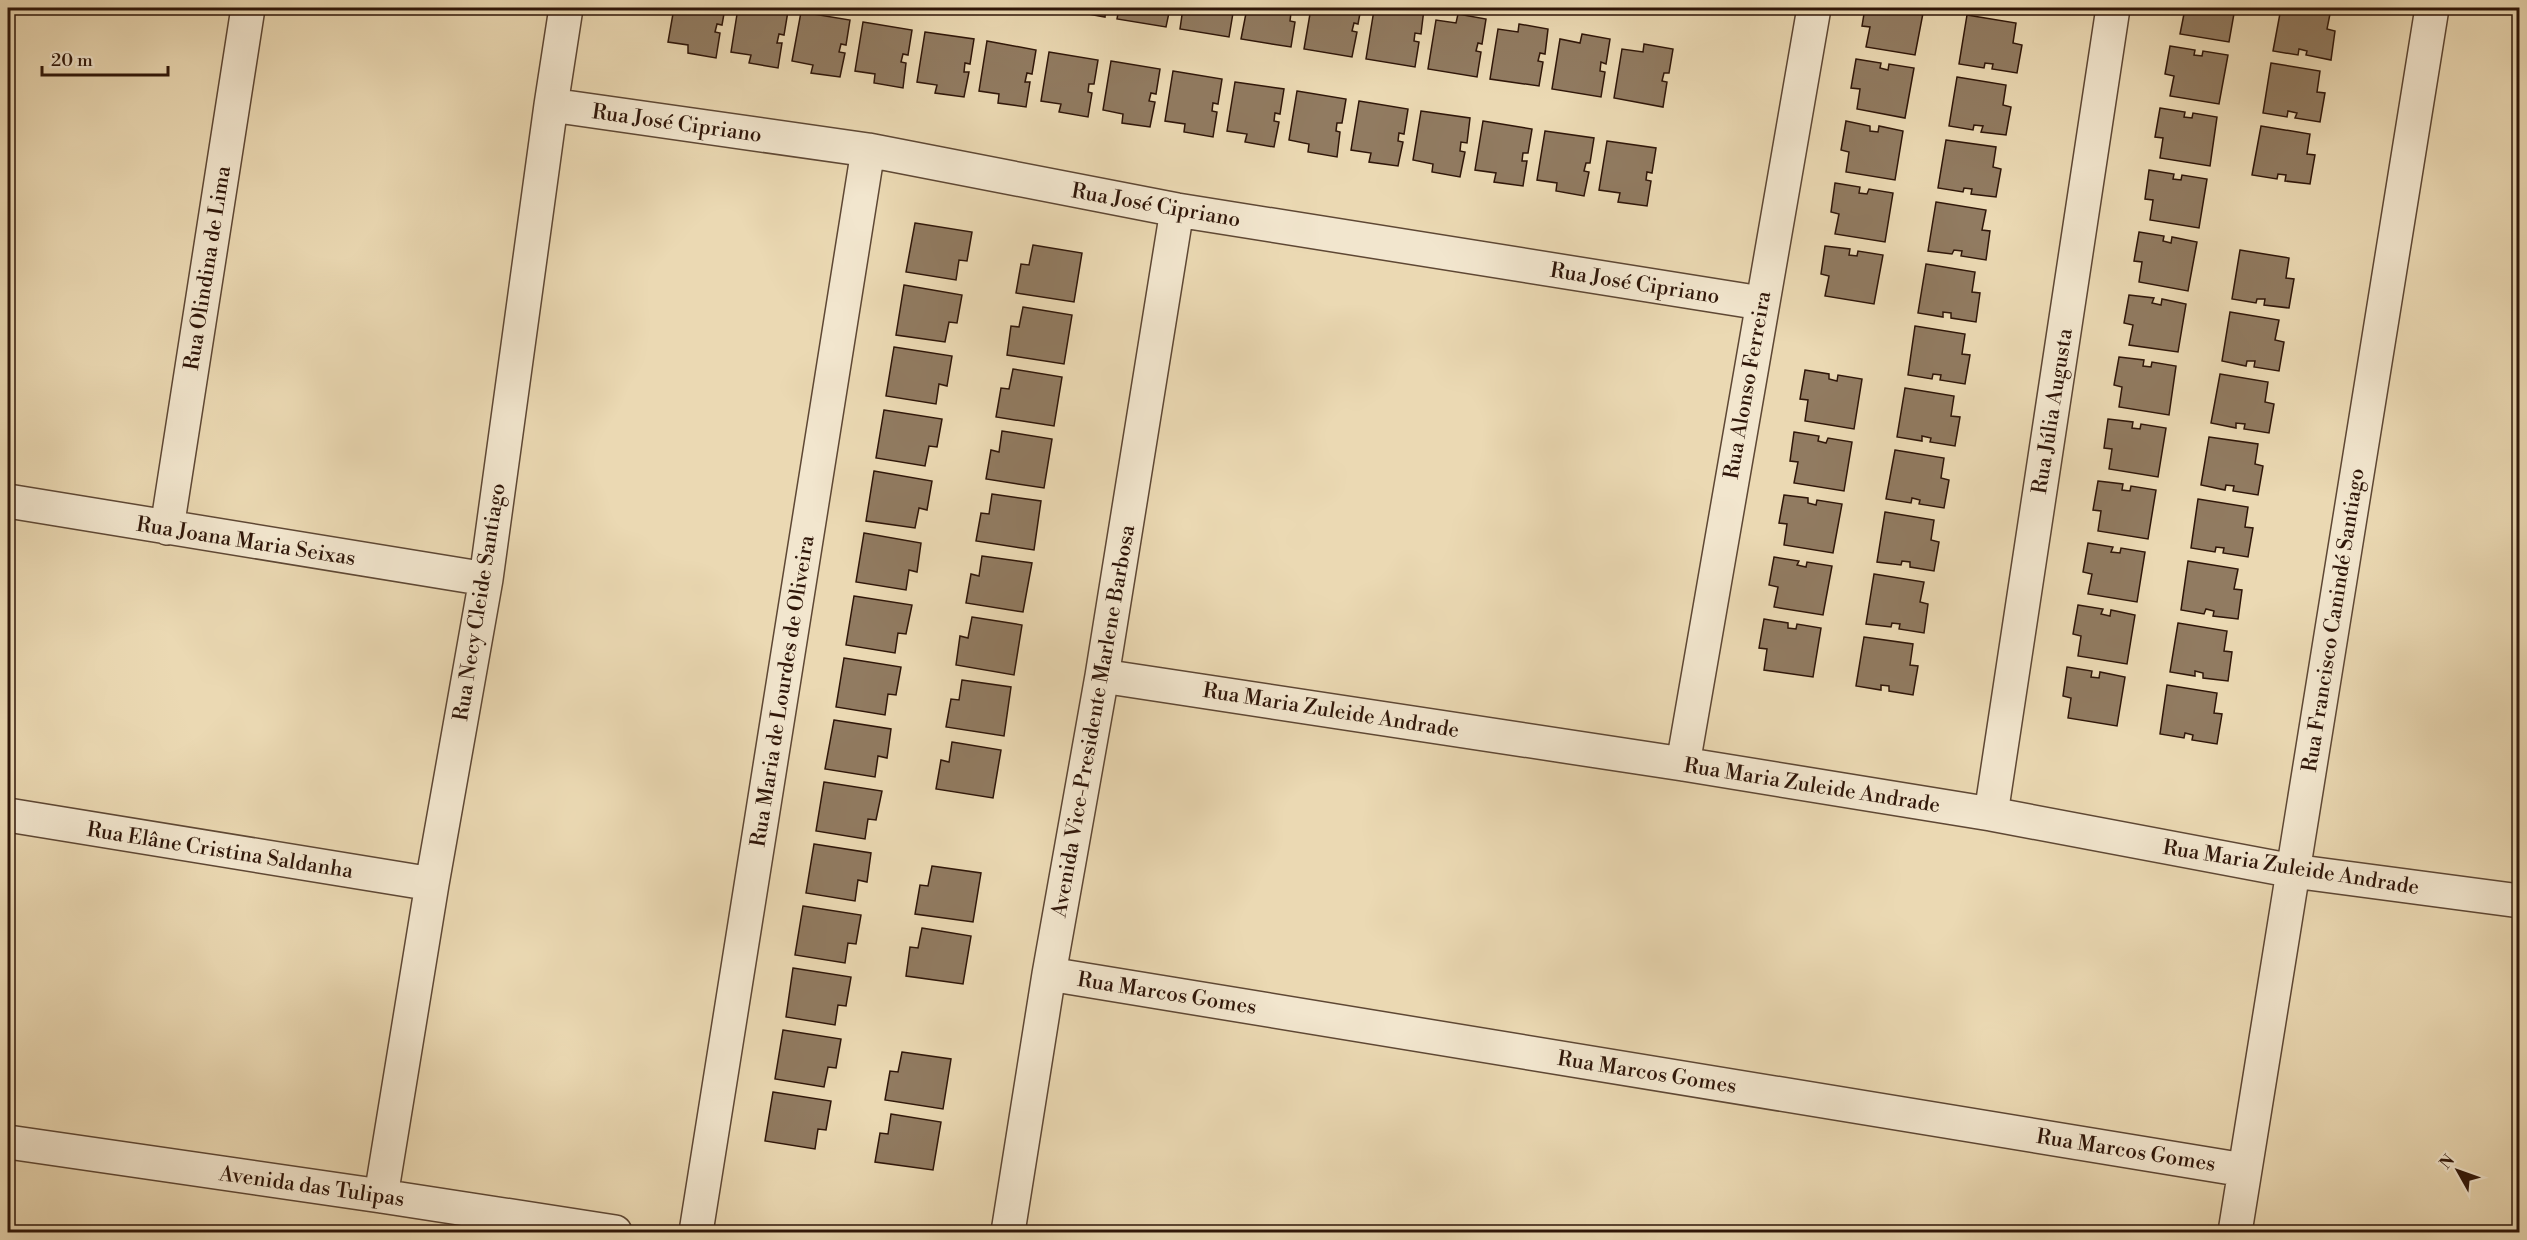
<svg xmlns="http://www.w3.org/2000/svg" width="2527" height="1240" viewBox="0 0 2527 1240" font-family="'Libre Bodoni',serif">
  <rect width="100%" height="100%" fill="#ebd9b3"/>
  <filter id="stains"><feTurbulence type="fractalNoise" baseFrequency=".00333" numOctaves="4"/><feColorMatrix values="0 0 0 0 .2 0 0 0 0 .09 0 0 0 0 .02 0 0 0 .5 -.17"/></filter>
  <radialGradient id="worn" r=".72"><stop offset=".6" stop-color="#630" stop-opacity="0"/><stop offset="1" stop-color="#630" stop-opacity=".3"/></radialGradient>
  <path fill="#917b61" stroke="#2f1609" stroke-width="1.5" d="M674,8H725L722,25L717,24L715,32L720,33L716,58L688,53V45L668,42Z
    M738,8H770L788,11L784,35L779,34L777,43H782L778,68L749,63L751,55L731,52Z
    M1056,8H1106L1105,17Z
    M1119,8H1170L1166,27L1117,19Z
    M1183,8H1228V11L1233,13L1229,37L1180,29Z
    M1247,8H1297L1296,14L1291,13L1290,21L1295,22L1291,47L1241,39Z
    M1311,8H1361L1358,24L1354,23L1352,31L1357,32L1352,57L1304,49Z
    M1395,8L1424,9L1421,34L1415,33L1414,41L1419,42L1415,67L1366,59L1374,10L1394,13Z
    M1865,8H1924L1915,55L1866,47L1870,27L1862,26Z
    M2176,8H2235L2229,42L2180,34L2184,14L2176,12Z
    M2281,8L2331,9L2327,29L2335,31L2331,60L2306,55L2307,51L2299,49L2298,55L2273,51Z
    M801,12L850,20L846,45L841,44L839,52L845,53L840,77L811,73L813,65L792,61Z
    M1458,14L1486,19L1482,44L1478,43L1476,51L1481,52L1477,77L1428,69L1436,20L1456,23Z
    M1967,15L2016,23L2013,43L2022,45L2017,73L1992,69L1993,64L1985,63L1984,68L1959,64Z
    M863,22L912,30L908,55L903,54L901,62L906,63L903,88L874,83L875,74L855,71Z
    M1519,24L1548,29L1545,54L1540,53L1538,61L1543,62L1539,86L1490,79L1498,29L1518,32Z
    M925,32L974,39L970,64L965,63L964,72H969L964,97L935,93L937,85L917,82Z
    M1582,34L1610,39L1606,64L1601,62L1600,71L1605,72L1601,97L1552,89L1560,39L1580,43Z
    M987,41L1036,50L1032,74L1027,73L1025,82H1030L1026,107L998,103L999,94L979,91Z
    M1644,44L1673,49L1669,73H1664L1662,81L1667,82L1663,107L1614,98L1622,49L1643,52Z
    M2170,46L2195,50L2194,55L2202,56L2203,51L2228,55L2219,104L2170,96L2174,76L2165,74Z
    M1049,52L1098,60L1094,84H1089L1088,92L1092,93L1088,117L1059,112L1061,104L1041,101Z
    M1856,59L1881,63L1880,68L1888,70L1889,64L1914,68L1905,118L1857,109L1860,89L1851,88Z
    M1111,61L1160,69L1156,94L1151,93L1149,101L1155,102L1150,127L1122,123L1123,114L1103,110Z
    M2271,63L2320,71L2317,92L2325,93L2320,122L2295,118L2297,113L2288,111L2287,117L2263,113Z
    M1173,71L1222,79L1218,104L1213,103L1212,111L1217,112L1213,137L1184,132L1185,124L1165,121Z
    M1957,77L2006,85L2003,105L2011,107L2006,135L1981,132L1983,126L1974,125L1973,130L1949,126Z
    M1235,82L1284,89L1280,114L1275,113L1274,121L1279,122L1274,147L1245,142L1247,134L1227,131Z
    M1297,91L1346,99L1342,123H1337L1336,131L1340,132L1337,157L1308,152L1309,144L1289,140Z
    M1359,101L1408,109L1404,134L1399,133L1398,141L1403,142L1398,166L1369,162L1371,153L1351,150Z
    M2160,108L2185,112L2184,117L2192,118L2193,113L2217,117L2210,166L2160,158L2163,138L2155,137Z
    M1421,111L1470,118L1467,143L1461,142L1460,151L1465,152L1460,177L1432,172L1433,164L1413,160Z
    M1483,121L1532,129L1528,153H1523L1522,161H1527L1523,186L1494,182L1496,173L1475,170Z
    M1846,121L1870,126V131L1878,132L1879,126L1903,131L1895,180L1846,172L1849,152L1841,150Z
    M2261,126L2310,134L2307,154L2315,155L2310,184L2285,181L2286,175L2278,174L2277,179L2252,175Z
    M1545,131L1594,138L1590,163H1586L1584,171L1589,172L1584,196L1556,191L1557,183L1537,180Z
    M1946,140L1996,147L1993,167L2001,169L1996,197L1971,194L1972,189L1964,188L1963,192L1938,188Z
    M1607,141L1656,148L1652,173L1647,172L1646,180L1651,181L1647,206L1618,202L1620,193L1599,190Z
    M2149,170L2174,174L2173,179L2181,180L2182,175L2207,179L2199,228L2150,220L2153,200L2145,199Z
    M1835,183L1860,187L1859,193L1867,194L1869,189L1893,193L1885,242L1835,234L1839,214L1831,212Z
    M1936,202L1986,210L1982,230L1990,231L1986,260L1961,256L1962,251L1954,250L1952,254L1928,251Z
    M915,223L972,232L967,261L959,260L956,280L906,272Z
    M2139,232L2164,236L2163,241L2171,243L2172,237L2197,242L2188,291L2139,282L2142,262L2134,261Z
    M1033,245L1082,253L1074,302L1016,293L1021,264L1029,265Z
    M1825,246L1850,249L1849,255L1857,256L1858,251L1883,255L1874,304L1825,296L1829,276L1821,274Z
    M2240,250L2289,258L2286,278L2294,279L2289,308L2264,305L2265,299H2257L2256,303L2232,299Z
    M1926,264L1975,272L1972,292L1980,293L1976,322L1951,318V313L1943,312V317L1918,313Z
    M904,285L962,295L957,323L949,322L945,342L896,335Z
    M2129,295L2154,298L2152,303L2161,305L2162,299L2186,304L2178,352L2129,345L2133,325L2124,323Z
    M1023,307L1072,315L1064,364L1007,355L1011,326L1019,327Z
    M2230,312L2279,320L2275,340L2284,342L2279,371L2254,367L2255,361H2247L2246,366L2222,361Z
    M1915,326L1965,334L1962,354L1970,355L1965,384L1940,380L1941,375L1933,374L1932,379L1908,375Z
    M894,347L952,356L947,386L939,384L936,404L886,396Z
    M2119,357L2144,360L2143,366L2151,367L2152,362L2176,366L2169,415L2119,407L2122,387L2114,385Z
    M1013,369L1062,377L1054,426L996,417L1001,388L1009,389Z
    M1805,370L1829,374V379L1837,381L1838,375L1862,379L1854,429L1805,421L1808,400L1800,399Z
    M2220,374L2268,382L2265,402L2274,404L2269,433L2244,429L2245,424L2236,423V428L2211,423Z
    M1905,388L1954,396L1951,416L1960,417L1955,446L1930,442L1931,438L1922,436V441L1897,437Z
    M884,410L942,419L937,447L929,446L925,466L876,458Z
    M2108,419L2133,422L2132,428L2140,429L2141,424L2166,428L2158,477L2109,469L2112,449L2104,448Z
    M1002,431L1052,439L1044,488L986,479L991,450L999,452Z
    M1794,432L1819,436L1818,441L1826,443L1828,438L1852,442L1844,491L1794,483L1798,462L1790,461Z
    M2209,437L2258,444L2255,464L2263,466L2258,495L2233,491L2234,486L2226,485L2225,490L2201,485Z
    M1895,450L1944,458L1941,478L1949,480L1944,508L1919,504L1920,500L1912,498L1911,503L1886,499Z
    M874,471L932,481L927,510L919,508L915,528L866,521Z
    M2098,481L2123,484L2122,490L2130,491L2131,486L2156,490L2148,539L2098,531L2101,511L2093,510Z
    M992,494L1041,501L1034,550L976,541L981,513L989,514Z
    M1784,495L1808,498V503L1816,505L1817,500L1842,504L1833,553L1784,545L1787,524L1779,523Z
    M2198,499L2248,507L2245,527L2253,528L2248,557L2223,553L2224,548L2216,547L2215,552L2191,548Z
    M1885,512L1934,520L1931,540L1939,542L1934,571L1910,567V562L1902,561L1901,565L1877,562Z
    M864,533L921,543L917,572L909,570L906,590L856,582Z
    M2088,543L2113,547L2111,552L2120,553L2121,548L2145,552L2137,602L2088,594L2092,574L2083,572Z
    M982,556L1032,563L1023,612L966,603L971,574L979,576Z
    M1774,557L1799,561L1797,565L1806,567L1807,562L1832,566L1823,615L1774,607L1778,587L1769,585Z
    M2188,561L2238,569L2234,589L2242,590L2238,619L2213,616L2214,611L2206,609L2204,614L2181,610Z
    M1874,574L1924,582L1920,602L1928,604L1924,633L1899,629L1900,624L1892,623L1891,627L1866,624Z
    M854,596L912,605L906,634L898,633L895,653L846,645Z
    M2078,605L2103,609L2101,614L2110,616L2111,610L2135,615L2127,664L2078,656L2081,636L2073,634Z
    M972,617L1022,625L1014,675L956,665L960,636L968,638Z
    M1764,619L1788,623V628L1796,629L1797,624L1821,628L1813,677L1764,670L1767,649L1759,648Z
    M2178,623L2227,631L2224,651L2232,652L2228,681L2203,678V673L2195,671V676L2170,672Z
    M1864,637L1913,644L1910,665L1918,666L1913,695L1889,691V686L1881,685V690L1856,686Z
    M844,658L901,667L896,695L888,694L885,715L836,707Z
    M2067,667L2092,671L2091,677L2099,678L2100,672L2125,677L2117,726L2068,718L2071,698L2063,696Z
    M962,680L1011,687L1004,736L946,727L951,699L959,700Z
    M2167,685L2217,693L2214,713L2222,714L2217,744L2192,740L2193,735L2185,733L2184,738L2160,734Z
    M834,720L891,729L887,758L878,756L875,777L825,769Z
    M952,742L1001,750L993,798L936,789L941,760L949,762Z
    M824,782L882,791L876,820L868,819L865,839L816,831Z
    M814,844L871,853L867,882L858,880L855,901L806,893Z
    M932,866L981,873L973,922L915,914L920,885L928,886Z
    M803,906L861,915L856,944L848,943L845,963L795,955Z
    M922,928L971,936L963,984L906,976L910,947L918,948Z
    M793,968L851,977L846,1006L838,1005L835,1025L786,1017Z
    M783,1030L841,1039L836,1068L828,1067L824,1087L775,1079Z
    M902,1052L951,1059L943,1109L885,1100L890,1071L898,1072Z
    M773,1092L831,1101L826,1130L818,1129L815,1149L765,1141Z
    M891,1114L941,1122L933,1170L875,1162L880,1133L888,1134Z"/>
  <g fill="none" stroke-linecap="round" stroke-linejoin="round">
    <g stroke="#5e4734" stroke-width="36">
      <path id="minor" d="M551,105L868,150L1177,210L1761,303
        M8,501L486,579
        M167,528L248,8
        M1102,676L1683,764L1991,814L2293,871L2520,901
        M1683,764L1814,8
        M1991,814L2113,8
        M8,815L432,884
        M1049,974L2244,1170
        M8,1142L381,1196L615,1232
        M381,1196L432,884L486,579L551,105L566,8
        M696,1232L868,150
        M1008,1232L1049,974L1102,676L1177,210
        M2235,1232L2432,8"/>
    </g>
    <use href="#minor" stroke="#f2e6ce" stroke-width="33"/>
  </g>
  <g text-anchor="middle" stroke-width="4.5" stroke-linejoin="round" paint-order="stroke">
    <g font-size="21" fill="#2f1609" stroke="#f2e6ce">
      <text transform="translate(677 123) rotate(8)" y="7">Rua José Cipriano</text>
      <text transform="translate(1156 205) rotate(10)" y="7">Rua José Cipriano</text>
      <text transform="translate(207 268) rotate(-81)" y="7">Rua Olindina de Lima</text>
      <text transform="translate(1635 283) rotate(9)" y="7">Rua José Cipriano</text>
      <text transform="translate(1747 385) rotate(-80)" y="7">Rua Alonso Ferreira</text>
      <text transform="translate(2052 411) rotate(-81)" y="7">Rua Júlia Augusta</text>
      <text transform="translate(246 541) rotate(9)" y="7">Rua Joana Maria Seixas</text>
      <text transform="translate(479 602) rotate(-81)" y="7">Rua Necy Cleide Santiago</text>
      <text transform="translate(2333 620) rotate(-81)" y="7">Rua Francisco Canindé Santiago</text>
      <text transform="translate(782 691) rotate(-81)" y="7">Rua Maria de Lourdes de Oliveira</text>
      <text transform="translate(1331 710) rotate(9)" y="7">Rua Maria Zuleide Andrade</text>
      <text transform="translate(1093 721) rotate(-80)" y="7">Avenida Vice-Presidente Marlene Barbosa</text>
      <text transform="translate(1812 785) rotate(9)" y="7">Rua Maria Zuleide Andrade</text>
      <text transform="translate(220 850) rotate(9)" y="7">Rua Elâne Cristina Saldanha</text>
      <text transform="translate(2291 867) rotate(9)" y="7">Rua Maria Zuleide Andrade</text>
      <text transform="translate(1167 993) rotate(9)" y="7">Rua Marcos Gomes</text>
      <text transform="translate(1647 1072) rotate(9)" y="7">Rua Marcos Gomes</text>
      <text transform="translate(2126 1150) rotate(9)" y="7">Rua Marcos Gomes</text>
      <text transform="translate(312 1186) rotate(8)" y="7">Avenida das Tulipas</text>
    </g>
  </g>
  <rect width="2527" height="1240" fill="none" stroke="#ebd9b3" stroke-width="30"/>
  <rect x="9" y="9" width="2509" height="1222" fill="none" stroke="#2f1609" stroke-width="3"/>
  <rect x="15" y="15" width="2497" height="1210" fill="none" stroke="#2f1609" stroke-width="1.5"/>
  <g transform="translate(2458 1171) rotate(310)" stroke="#f2e6ce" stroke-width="4.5" paint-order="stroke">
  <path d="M0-4.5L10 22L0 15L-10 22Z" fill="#2f1609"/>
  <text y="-9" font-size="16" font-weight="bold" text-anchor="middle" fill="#2f1609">N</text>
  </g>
  <path d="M42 66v9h126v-9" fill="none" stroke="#2f1609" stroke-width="3"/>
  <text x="51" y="66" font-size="18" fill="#2f1609" stroke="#f2e6ce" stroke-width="4.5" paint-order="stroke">20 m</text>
  <rect width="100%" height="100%" filter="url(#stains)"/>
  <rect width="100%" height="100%" fill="url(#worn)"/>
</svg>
